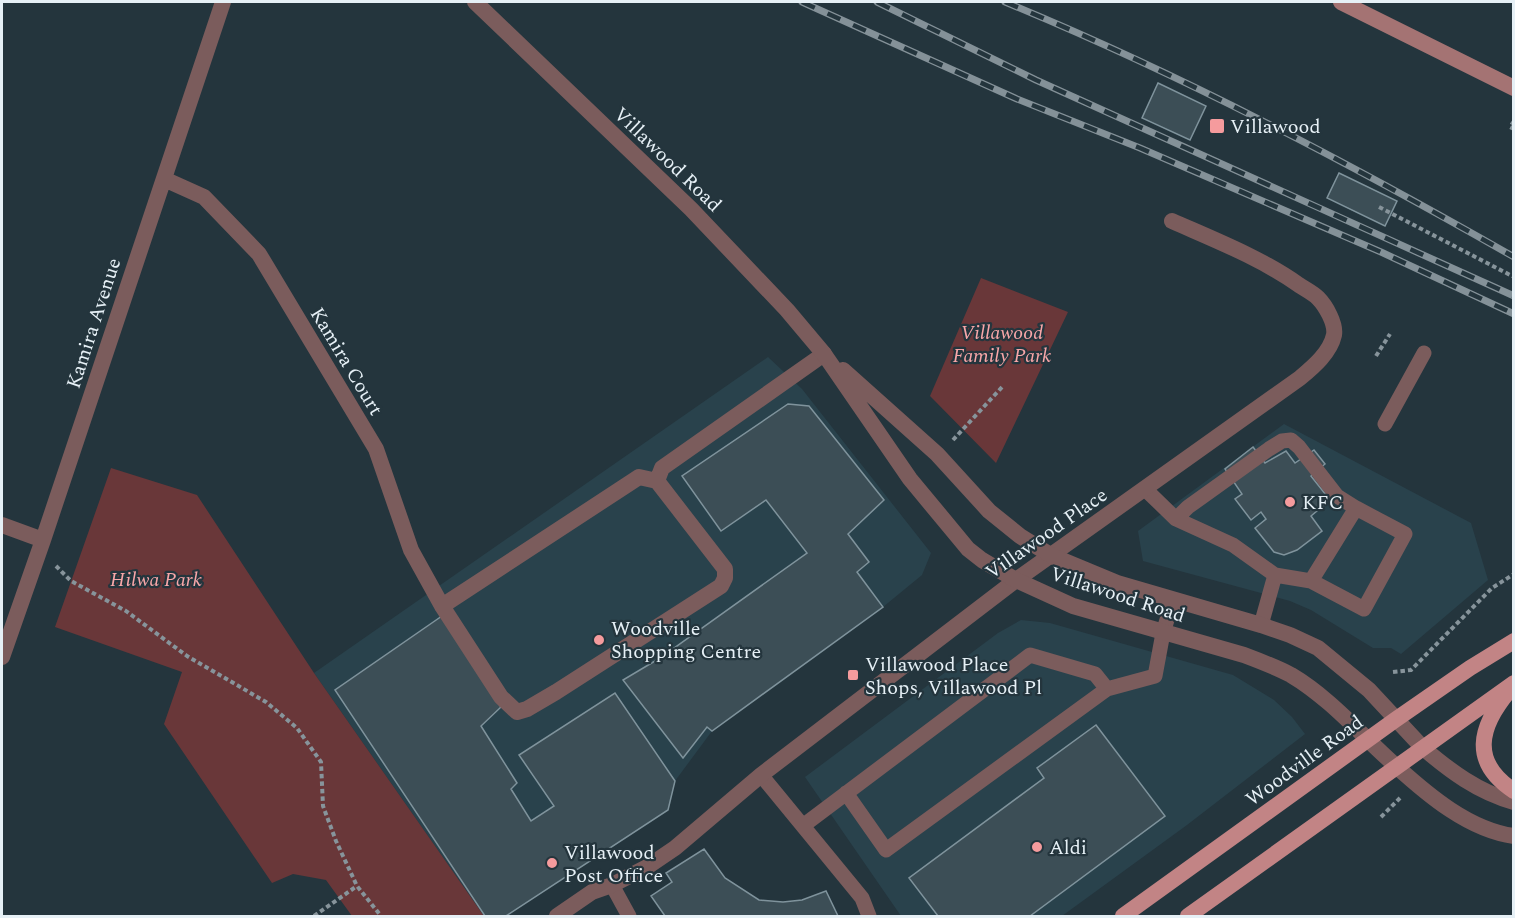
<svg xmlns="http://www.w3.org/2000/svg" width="1515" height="918" viewBox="0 0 1515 918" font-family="Spectral,serif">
  <rect width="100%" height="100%" fill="#24353d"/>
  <path fill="#29424c" d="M768,357L802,389L931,553L922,575L883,607L712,731L675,781L668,810L506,916H484L314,673Z
    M1284,424L1471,523L1488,580L1401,654L1391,648H1373L1311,610L1290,601L1143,561L1138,531Z
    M1021,620L1050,623L1233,675L1274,700L1292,717L1305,734L1187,825L1062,916H901L805,777L998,633Z"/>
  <path fill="#693739" d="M981,278L1068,312L996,463L930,396Z
    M111,468L197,495L314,673L484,916H352L326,880L293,874L272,883L164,724L182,672L55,627Z"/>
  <path fill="#3c4e56" stroke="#7f939c" stroke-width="1.5" d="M1158,83L1206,106L1190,140L1142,118Z
    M1339,173L1397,201L1385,226L1327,198Z
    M788,404L809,406L884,500L848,534L869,562L857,572L883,607L712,731L707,727L683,758L623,680L660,658L807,553L766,500L721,531L682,476Z
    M1253,447L1265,463L1286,451L1295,463L1314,450L1325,464L1311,476L1330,500L1311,516L1322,531L1297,550L1284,555L1274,552L1255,528L1266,519L1261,512L1251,520L1235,499L1242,494L1225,469Z
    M442,616L501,707L481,726L517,783L511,789L531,821L554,806L519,755L615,693L675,781L668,810L506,916H485L335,690Z
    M1096,725L1165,816L1030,916H938L909,878L1044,778L1037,768Z
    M704,849L725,878L759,900L783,902L802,900L826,891L838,916H665L651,896L672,882L666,873Z"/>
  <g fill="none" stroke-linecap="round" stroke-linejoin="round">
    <path stroke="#87949b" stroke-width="4" stroke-dasharray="4.5 3" stroke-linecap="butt" d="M1514,121L1510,127L1514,129
      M1379,207L1514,277
      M1376,356L1390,334
      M953,440L1004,385
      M56,566L71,581L126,611L187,656L266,702L297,728L321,762L323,806L336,841L357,886L381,916
      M1393,672L1411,670L1492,588L1514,574
      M1381,817L1400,798
      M314,916L357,886"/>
    <path stroke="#7b5c5c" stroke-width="15" d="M1385,424L1424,353
      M1145,489L1176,519L1233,545L1275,575L1311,581L1356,508L1405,534L1364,609L1311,581
      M1176,519L1188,507L1269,449L1282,441L1291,440L1299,447L1337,496L1356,508
      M1261,625L1275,575
      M761,775L862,898L869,916
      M846,793L886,850L1107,689
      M804,825L1030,655L1095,674L1107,689L1155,676L1163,633L1173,600
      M612,885L629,916"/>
    <path stroke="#7b5c5c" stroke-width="16" d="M164,179L204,197L259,254L376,449L411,550L442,606L501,697L517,712L527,709L556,692L721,586L725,578V569L657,481L662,468L824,354
      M2,525L43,540
      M442,606L639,477L657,481
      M2,657L43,540L223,2
      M1422,747C1450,771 1478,792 1514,802
      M1396,766C1428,795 1469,830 1514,836
      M557,916L592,892L612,885L647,867L675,848L761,775L1016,580L1300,378C1313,367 1330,353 1334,335C1336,324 1326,306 1318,298C1313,293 1305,289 1299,285C1261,258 1215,240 1172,221"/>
    <path stroke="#7b5c5c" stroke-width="16" d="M475,2L691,209L787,310L824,354L910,479L968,549L982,560L1016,580L1073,606L1244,655C1260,661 1276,667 1291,675C1330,698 1362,736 1396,766
      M843,370L937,454L989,511L1020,536L1052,556L1117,583L1261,625L1290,635L1318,648L1369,690L1422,747"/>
    <path stroke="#a47373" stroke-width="16" d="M1341,2L1514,88"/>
    <path stroke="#c28485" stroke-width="16" d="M1509,691C1479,727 1470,762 1514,791
      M1123,916L1395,720L1470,668L1514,641
      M1188,916L1514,683"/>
    <g stroke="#849198" stroke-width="7">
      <path id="rail" d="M802,2L1017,99L1140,148L1381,252L1514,314
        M877,2L1036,80L1514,296
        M1005,2C1180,74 1349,163 1514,257"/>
    </g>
    <use href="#rail" stroke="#24353d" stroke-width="4.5" stroke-dasharray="14" stroke-linecap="butt"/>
  </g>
  <g fill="#f59b9d" stroke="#24353d" stroke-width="2">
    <rect x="1209" y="118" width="16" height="16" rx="3"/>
    <circle cx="1290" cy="502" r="6"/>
    <circle cx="599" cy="640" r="6"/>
    <rect x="847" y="669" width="12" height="12" rx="3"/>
    <circle cx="1037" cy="847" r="6"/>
    <circle cx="552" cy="863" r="6"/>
  </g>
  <g text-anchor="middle" stroke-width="4.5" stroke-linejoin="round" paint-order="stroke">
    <g font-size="20" fill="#e6f0f6" stroke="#24353d" text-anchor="start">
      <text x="1230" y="133">Villawood</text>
      <text x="1302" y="509">KFC</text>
      <text x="611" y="635">Woodville<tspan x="611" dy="23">Shopping Centre</tspan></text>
      <text x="865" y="671">Villawood Place<tspan x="865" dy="23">Shops, Villawood Pl</tspan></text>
      <text x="1049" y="854">Aldi</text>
      <text x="564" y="859">Villawood<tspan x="564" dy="23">Post Office</tspan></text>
    </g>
    <g font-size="20" fill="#e6f0f6" stroke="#24353d">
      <text transform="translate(668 159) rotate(44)" y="7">Villawood Road</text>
      <text transform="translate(93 323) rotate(-72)" y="7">Kamira Avenue</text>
      <text transform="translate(347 361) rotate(59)" y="7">Kamira Court</text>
      <text transform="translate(1046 533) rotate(-35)" y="7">Villawood Place</text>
      <text transform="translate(1118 594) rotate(18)" y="7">Villawood Road</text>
      <text transform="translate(1304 760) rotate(-36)" y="7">Woodville Road</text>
    </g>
    <g font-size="20" font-style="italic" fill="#f9a7a9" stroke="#24353d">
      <text x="1002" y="339">Villawood<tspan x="1002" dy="23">Family Park</tspan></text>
      <text x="156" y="586">Hilwa Park</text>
    </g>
  </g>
  <rect width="1515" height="918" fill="none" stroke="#e6f0f6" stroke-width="6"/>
</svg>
